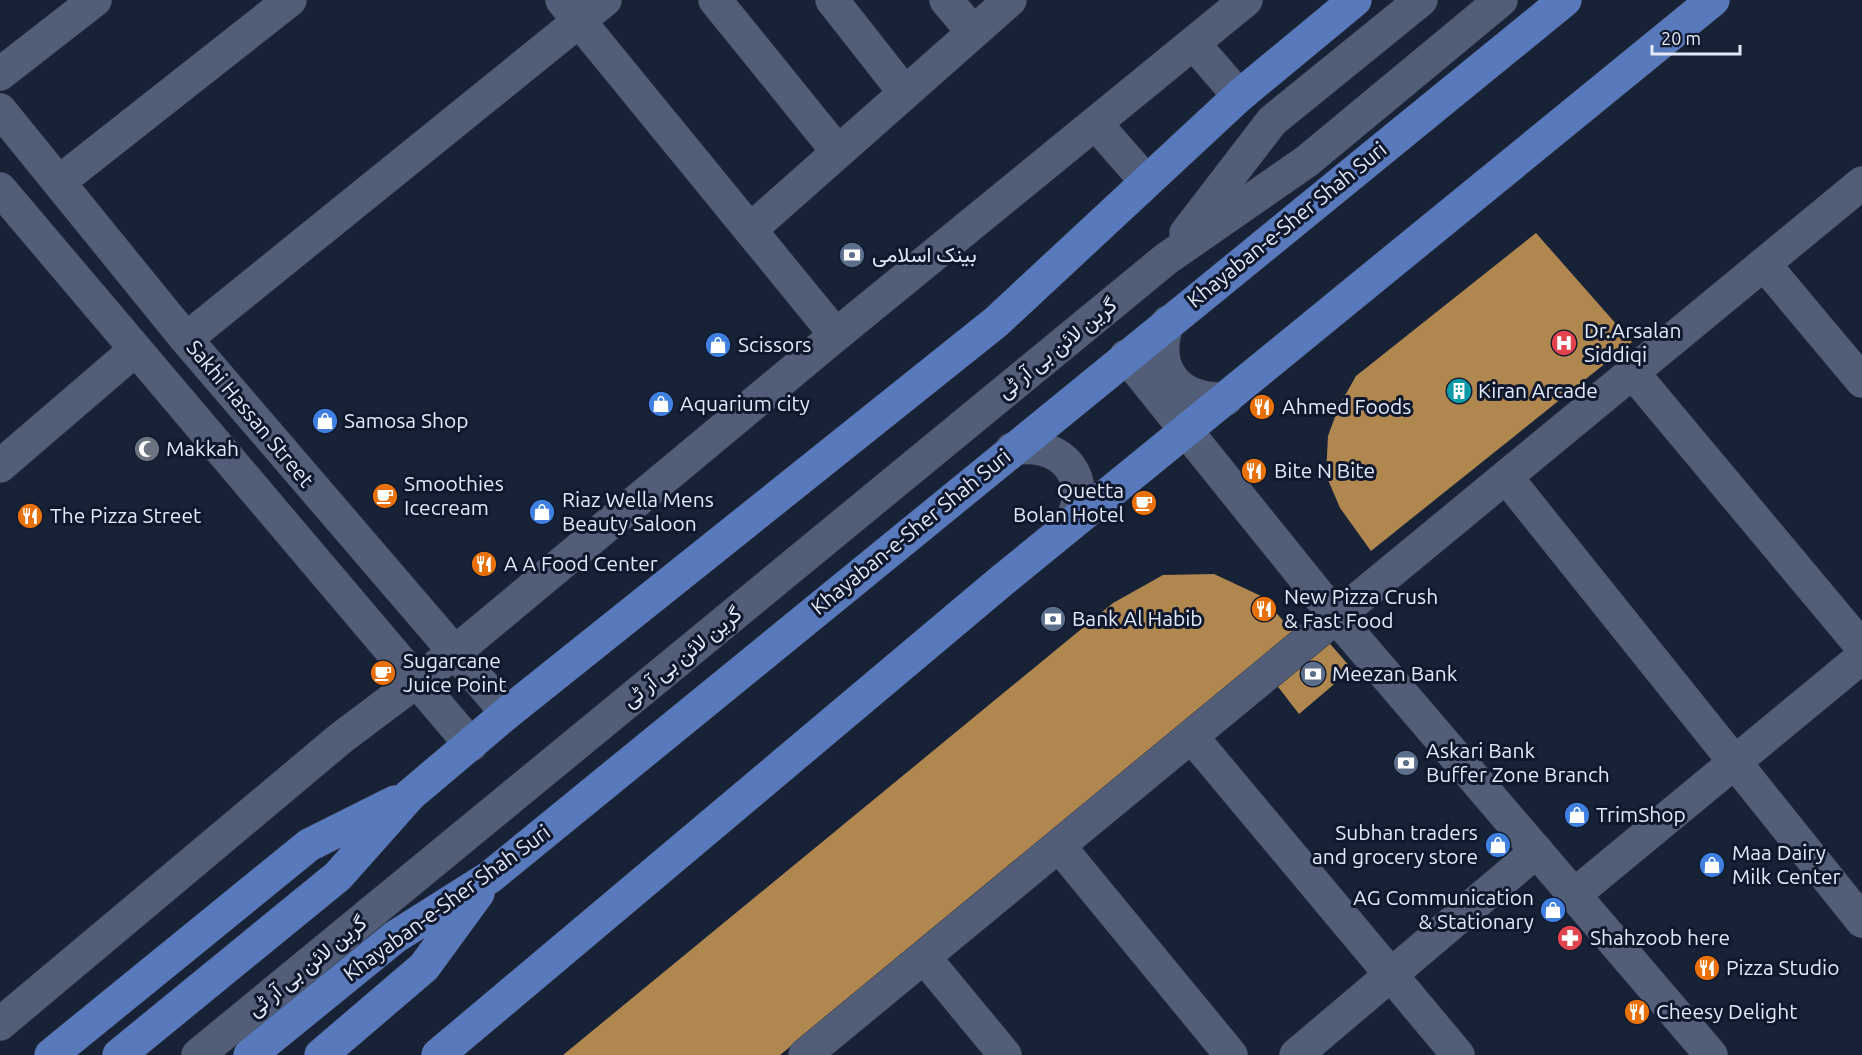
<svg xmlns="http://www.w3.org/2000/svg" width="1862" height="1055" viewBox="0 0 1862 1055" font-family="Ubuntu,Vazirmatn,sans-serif">
  <rect width="100%" height="100%" fill="#182237"/>
  <path fill="#b0874e" d="M1536,233L1632,342L1371,551L1340,508L1326,475L1328,436L1339,406L1356,376Z
    M1214,574L1261,596L1296,635L780,1055H563L1113,603L1163,575Z
    M1325,638L1352,669L1299,714L1272,679Z"/>
  <g fill="none" stroke-linecap="round" stroke-linejoin="round">
    <g stroke="#353b4e" stroke-width="34">
      <path id="minor" d="M562,0L836,335
        M715,0L838,152
        M832,0L905,93
        M946,0L973,32
        M1194,44L1239,96
        M0,74L95,0
        M0,110L186,339L507,713
        M1096,124L1146,181
        M59,182L290,0
        M0,189L471,745
        M750,230L1010,0
        M1186,233L1272,121L1421,0
        M1764,264L1862,381
        M1168,322C1151,369 1177,401 1226,399
        M186,339L605,0
        M1126,356L1337,618L1711,1055
        M1633,373L1862,647
        M1012,449C1063,439 1094,479 1070,525
        M0,466L135,350
        M1507,478L1862,921
        M1192,737L1458,1055
        M1059,846L1231,1055
        M1574,895L1862,657
        M924,957L1005,1055
        M0,1024L341,738L454,653L836,335L1246,0
        M198,1055L1166,259L1307,161L1501,0
        M805,1055L1862,183
        M1296,1055L1537,851"/>
    </g>
    <g stroke="#353b4e" stroke-width="34">
      <path id="major" d="M51,1055L309,845L395,802
        M119,1055L338,876L410,795L507,713L996,322L1239,96L1355,0
        M250,1055L395,937L490,877L1565,0
        M321,1055L424,967L478,893
        M438,1055L999,583L1713,0"/>
    </g>
    <use href="#minor" stroke="#525e77" stroke-width="33"/>
    <use href="#major" stroke="#587abd" stroke-width="33"/>
  </g>
  <defs>
    <g id="bank-disc" transform="scale(1.35)"><circle r="9.5" fill="#5c6f8a" stroke="#0f182d"/><path d="M-6-4H6V4H-6ZM0-2.3a2.3 2.3 0 1 0 0 4.6a2.3 2.3 0 1 0 0-4.6Z" fill="#fff"/></g>
    <g id="hospital-disc" transform="scale(1.35)"><circle r="9.5" fill="#e0444e" stroke="#0f182d"/><path d="M-5-5h3v3.5h4V-5h3V5h-3V1.5h-4V5h-3Z" fill="#fff"/></g>
    <g id="shop-disc" transform="scale(1.35)"><circle r="9.5" fill="#3f7fe0" stroke="#0f182d"/><path d="M-5-2.5h2.3a2.7 3.5 0 0 1 5.4 0H5L5.5 6h-11ZM-1.5-2.5h3a1.5 2.3 0 0 0-3 0Z" fill="#fff"/></g>
    <g id="building-disc" transform="scale(1.35)"><circle r="9.5" fill="#0f9aa8" stroke="#0f182d"/><path d="M-4-6H4V6H1V3H-1V6H-4ZM-2.5-4.3h1.7v1.8h-1.7ZM.8-4.3h1.7v1.8H.8ZM-2.5-1h1.7V.8h-1.7ZM.8-1h1.7V.8H.8Z" fill="#fff"/></g>
    <g id="restaurant-disc" transform="scale(1.35)"><circle r="9.5" fill="#e8710a" stroke="#0f182d"/><path d="M-5-6h1v4h1v-4h1v4h1v-4h1v5L-1.5 .5V6h-2V.5L-5-1ZM5-6V6H3V1.5H1.5Q1.5-4 5-6Z" fill="#fff"/></g>
    <g id="mosque-disc" transform="scale(1.35)"><circle r="9.5" fill="#6b7280" stroke="#0f182d"/><path d="M3.5-4.9A6 6 0 1 0 3.5 4.9A5 5 0 1 1 3.5-4.9Z" fill="#fff"/></g>
    <g id="cafe-disc" transform="scale(1.35)"><circle r="9.5" fill="#e8710a" stroke="#0f182d"/><path d="M-5.5-4.5H6V0H3Q3 3.5 0 3.5H-2.5Q-5.5 3.5-5.5 0ZM3-3.2v2h1.7v-2ZM-6 4.5H4V6H-6Z" fill="#fff"/></g>
    <g id="pharmacy-disc" transform="scale(1.35)"><circle r="9.5" fill="#e0444e" stroke="#0f182d"/><path d="M-2-6h4v4h4v4h-4v4h-4v-4h-4v-4h4Z" fill="#fff"/></g>
  </defs>
  <g fill-rule="evenodd">
    <use href="#bank-disc" x="852" y="255"/>
    <use href="#hospital-disc" x="1564" y="343"/>
    <use href="#shop-disc" x="718" y="345"/>
    <use href="#building-disc" x="1459" y="391"/>
    <use href="#shop-disc" x="661" y="404"/>
    <use href="#restaurant-disc" x="1262" y="407"/>
    <use href="#shop-disc" x="325" y="421"/>
    <use href="#mosque-disc" x="147" y="449"/>
    <use href="#restaurant-disc" x="1254" y="471"/>
    <use href="#cafe-disc" x="385" y="496"/>
    <use href="#cafe-disc" x="1144" y="503"/>
    <use href="#shop-disc" x="542" y="512"/>
    <use href="#restaurant-disc" x="30" y="516"/>
    <use href="#restaurant-disc" x="484" y="564"/>
    <use href="#restaurant-disc" x="1264" y="609"/>
    <use href="#bank-disc" x="1053" y="619"/>
    <use href="#cafe-disc" x="383" y="673"/>
    <use href="#bank-disc" x="1313" y="674"/>
    <use href="#bank-disc" x="1406" y="763"/>
    <use href="#shop-disc" x="1577" y="815"/>
    <use href="#shop-disc" x="1498" y="845"/>
    <use href="#shop-disc" x="1712" y="865"/>
    <use href="#shop-disc" x="1553" y="910"/>
    <use href="#pharmacy-disc" x="1570" y="938"/>
    <use href="#restaurant-disc" x="1707" y="968"/>
    <use href="#restaurant-disc" x="1637" y="1012"/>
  </g>
  <g text-anchor="middle" stroke-width="6" stroke-linejoin="round" paint-order="stroke">
    <g font-size="21" fill="#e2e9f9" stroke="#0f182d">
      <text transform="translate(1287 225) rotate(-39)" y="7">Khayaban-e-Sher Shah Suri</text>
      <text transform="translate(1057 348) rotate(-39)" y="7">گرین لائن بی آر ٹی</text>
      <text transform="translate(250 414) rotate(50)" y="7">Sakhi Hassan Street</text>
      <text transform="translate(911 532) rotate(-39)" y="7">Khayaban-e-Sher Shah Suri</text>
      <text transform="translate(682 657) rotate(-39)" y="7">گرین لائن بی آر ٹی</text>
      <text transform="translate(447 903) rotate(-36)" y="7">Khayaban-e-Sher Shah Suri</text>
      <text transform="translate(307 966) rotate(-39)" y="7">گرین لائن بی آر ٹی</text>
    </g>
    <g font-size="21" fill="#e2e9f9" stroke="#0f182d" text-anchor="start">
      <text x="872" y="262">بینک اسلامی</text>
      <text x="1584" y="338">Dr.Arsalan<tspan x="1584" dy="24">Siddiqi</tspan></text>
      <text x="738" y="352">Scissors</text>
      <text x="1478" y="398">Kiran Arcade</text>
      <text x="680" y="411">Aquarium city</text>
      <text x="1282" y="414">Ahmed Foods</text>
      <text x="344" y="428">Samosa Shop</text>
      <text x="166" y="456">Makkah</text>
      <text x="1274" y="478">Bite N Bite</text>
      <text x="404" y="491">Smoothies<tspan x="404" dy="24">Icecream</tspan></text>
      <text x="1124" y="498" text-anchor="end">Quetta<tspan x="1124" dy="24">Bolan Hotel</tspan></text>
      <text x="562" y="507">Riaz Wella Mens<tspan x="562" dy="24">Beauty Saloon</tspan></text>
      <text x="50" y="523">The Pizza Street</text>
      <text x="504" y="571">A A Food Center</text>
      <text x="1284" y="604">New Pizza Crush<tspan x="1284" dy="24">&amp; Fast Food</tspan></text>
      <text x="1072" y="626">Bank Al Habib</text>
      <text x="403" y="668">Sugarcane<tspan x="403" dy="24">Juice Point</tspan></text>
      <text x="1332" y="681">Meezan Bank</text>
      <text x="1426" y="758">Askari Bank<tspan x="1426" dy="24">Buffer Zone Branch</tspan></text>
      <text x="1596" y="822">TrimShop</text>
      <text x="1478" y="840" text-anchor="end">Subhan traders<tspan x="1478" dy="24">and grocery store</tspan></text>
      <text x="1732" y="860">Maa Dairy<tspan x="1732" dy="24">Milk Center</tspan></text>
      <text x="1534" y="905" text-anchor="end">AG Communication<tspan x="1534" dy="24">&amp; Stationary</tspan></text>
      <text x="1590" y="945">Shahzoob here</text>
      <text x="1726" y="975">Pizza Studio</text>
      <text x="1656" y="1019">Cheesy Delight</text>
    </g>
  </g>
  <path d="M1652 45v9h88v-9" fill="none" stroke="#e2e9f9" stroke-width="3"/>
  <text x="1661" y="45" font-size="18" fill="#e2e9f9" stroke="#0f182d" stroke-width="4.5" paint-order="stroke">20 m</text>
</svg>
